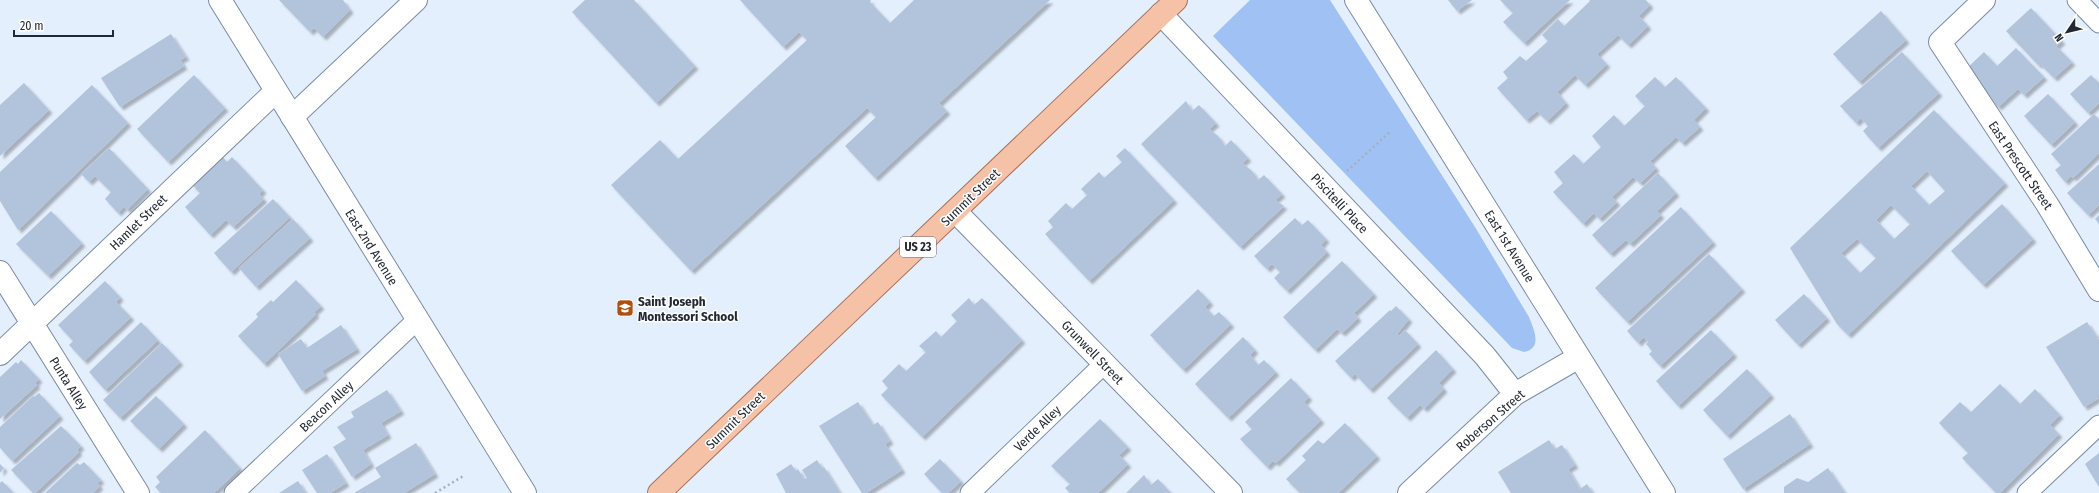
<svg xmlns="http://www.w3.org/2000/svg" width="2099" height="493" viewBox="0 0 2099 493" font-family="'Fira Sans Condensed',sans-serif">
  <defs>
    <filter id="shadow"><feDropShadow dx="3.5" dy="3.5" stdDeviation="1" flood-color="#0004"/></filter>
  </defs>
  <rect width="100%" height="100%" fill="#e4effe"/>
  <path fill="#a0c1f3" d="M1250,0H1330L1475,227L1529,317C1534,330 1543,348 1524,352L1512,348L1213,36Z"/>
  <path fill="#b2c3dc" fill-rule="evenodd" filter="url(#shadow)" d="M279,0H343L350,10L323,37L314,28L310,32Z
    M585,0H634L695,66L656,103L572,12Z
    M740,0H871L870,2L890,23L914,0H1050L939,103L947,111L875,178L845,146L876,117L867,108L691,271L611,185L660,140L678,159L807,40L799,32L783,47Z
    M1448,0H1472L1457,11Z
    M1500,0H1570L1524,43L1503,22L1513,13Z
    M1589,0H1646L1650,5L1639,16L1648,26L1628,45L1618,35L1597,54L1607,64L1585,85L1575,75L1557,92L1566,103L1547,121L1537,111L1526,120L1497,88L1508,78L1503,72L1520,56L1526,61L1548,41L1542,35L1558,19L1564,26L1590,1Z
    M2031,8L2062,41L2056,46L2072,62L2054,78L2040,64L2038,65L2006,31Z
    M1881,11L1906,40L1859,82L1833,54Z
    M171,34L186,57L180,60L184,66L120,107L101,78Z
    M2016,48L2044,77L2024,95L2018,89L1998,107L1964,71L1984,52L1997,66Z
    M1902,52L1939,93L1878,148L1863,131L1868,126L1861,118L1856,123L1840,106Z
    M194,75L225,108L168,162L137,129Z
    M2091,75L2099,83V103L2088,113L2070,94Z
    M1655,77L1665,87L1676,77L1706,108L1694,120L1700,127L1682,143L1676,137L1650,161L1656,168L1640,183L1633,177L1612,197L1617,202L1599,219L1594,213L1583,224L1553,192L1563,183L1554,172L1574,154L1583,164L1601,147L1592,136L1614,115L1624,126L1645,106L1635,96Z
    M24,83L49,110L0,156V105Z
    M92,85L128,123L18,230L0,201V172Z
    M2048,94L2075,122L2051,145L2024,116Z
    M1186,101L1192,111L1199,105L1216,123L1209,129L1218,136L1225,146L1231,140L1248,158L1242,163L1252,171L1258,180L1264,175L1282,194L1275,200L1284,206L1240,247L1141,144Z
    M1934,110L2005,183L1848,335L1837,324L1790,248ZM1927,171L1945,191L1929,205L1911,186ZM1891,205L1910,224L1894,239L1876,220ZM1857,239L1876,258L1860,273L1841,253Z
    M2094,114L2099,119V153L2073,178L2071,176L2065,182L2055,170L2061,165L2051,154Z
    M109,148L148,189L127,210L124,206L118,213L105,199L111,192L95,176L89,182L81,174Z
    M1125,148L1174,200L1089,281L1045,234L1053,227L1048,221L1066,203L1072,209L1087,195L1081,189L1099,172L1104,178L1122,162L1116,156Z
    M223,157L227,162L232,157L263,190L259,194L264,199L233,227L226,220L210,235L185,207L200,193L192,185Z
    M2099,164V205L2088,215L2067,193Z
    M1658,173L1676,193L1657,211L1661,215L1630,244L1626,240L1610,254L1592,235Z
    M273,199L290,217L231,272L214,253Z
    M2002,204L2033,239L1983,285L1951,251Z
    M1681,207L1713,242L1627,322L1595,288Z
    M51,211L82,243L48,276L16,244Z
    M2099,215V224L2095,219Z
    M1295,218L1302,225L1308,220L1326,239L1321,245L1327,252L1287,291L1274,278L1280,272L1272,264L1267,269L1254,256Z
    M293,219L310,238L256,287L239,268Z
    M1709,254L1742,289L1660,366L1649,354L1652,351L1646,344L1648,342L1644,337L1638,343L1627,331Z
    M1342,261L1374,294L1354,313L1358,318L1342,333L1337,329L1315,350L1283,317Z
    M296,280L321,306L314,312L316,314L264,364L238,336L258,317L256,314L271,300L273,302Z
    M105,281L120,297L116,302L131,317L84,361L69,345L73,341L58,325Z
    M1198,289L1210,302L1205,307L1214,316L1219,312L1231,324L1183,370L1150,335Z
    M1804,294L1827,318L1798,345L1775,320Z
    M969,298L974,305L982,298L1022,340L922,437L881,395L888,388L882,381L899,364L906,371L926,352L919,346L936,331L941,337L957,321L951,315Z
    M1396,306L1409,319L1397,334L1399,336L1405,330L1418,344L1370,390L1355,374L1351,378L1335,361L1390,310L1391,311Z
    M141,322L158,340L105,390L89,372Z
    M2087,322L2099,340V398L2084,407L2046,347Z
    M341,325L357,349L322,371L325,376L302,391L278,354L301,339L307,348Z
    M1711,330L1734,354L1678,406L1656,381Z
    M1243,337L1255,350L1250,355L1258,365L1264,360L1276,372L1228,418L1195,384Z
    M162,343L180,362L120,418L103,400Z
    M1436,350L1453,369L1439,383L1444,389L1424,409L1420,405L1407,418L1387,398Z
    M21,360L39,379L35,383L37,385L0,419V377L16,362L18,364Z
    M1747,369L1771,395L1727,436L1703,410Z
    M1291,378L1309,397L1304,402L1321,420L1276,463L1273,461L1267,467L1240,439L1252,429L1245,422Z
    M2000,384L2020,404L2035,389L2060,415L2050,425L2059,434L2000,493H1996L1962,458L1968,453L1939,423L1960,402L1971,412Z
    M387,390L401,411L381,423L388,435L363,450L371,464L352,477L333,447L346,439L337,427L354,417L351,412Z
    M39,393L60,416L12,461L0,448V427L33,396L34,397Z
    M156,396L184,424L159,449L130,421Z
    M858,402L873,425L878,422L890,441L885,444L902,470L866,493H862L819,426Z
    M1790,414L1810,444L1743,489L1723,459Z
    M1100,419L1128,447L1119,455L1128,464L1098,493H1070L1065,488L1070,484L1051,466Z
    M1345,423L1377,456L1338,493H1300L1286,479L1306,460L1302,456L1318,440L1323,444Z
    M61,426L81,446L77,450L79,452L35,493H33L11,470Z
    M205,430L240,468L214,493H161L155,487L160,482L156,477Z
    M1549,440L1555,449L1562,445L1575,465L1568,469L1580,489L1587,484L1593,493H1511L1498,472Z
    M416,443L435,474L404,493H354L381,477L375,468Z
    M2099,453V487L2085,464Z
    M327,454L346,483L330,493H317L302,470Z
    M940,459L961,481L948,493H942L924,474Z
    M817,460L822,468L824,467L840,493H786L776,474L791,464L796,471L798,469L804,479L807,478L802,470Z
    M84,462L101,480L97,483L100,486L93,493H45L77,463L80,465Z
    M0,464L4,468L0,473Z
    M1828,468L1845,493H1784V487L1797,478L1808,482Z
    M1144,475L1151,485L1158,479L1171,493H1126Z
    M2,481L14,493H0V483Z
    M298,481L306,493H279Z"/>
  <g fill="none" stroke-linecap="round" stroke-linejoin="round">
    <g stroke="#7b8ba2" stroke-width="21">
      <path id="service" d="M2077,0L2099,23
        M234,493L417,320
        M970,493L1105,363
        M2027,493L2099,425"/>
    </g>
    <g stroke="#7b8ba2" stroke-width="24">
      <path id="minor" d="M1356,0L1664,493
        M1984,0L1940,42L2047,204L2099,290
        M1161,14L1485,356L1515,394
        M292,117L416,0
        M955,211L1231,493
        M0,272L138,493
        M0,354L276,91
        M1409,493L1515,394L1579,357"/>
    </g>
    <g stroke="#7b8ba2" stroke-width="24">
      <path id="tertiary" d="M220,0L525,493"/>
    </g>
    <g stroke="#a87259" stroke-width="24">
      <path id="primary" d="M659,493L1176,0"/>
    </g>
    <path stroke="#a6afbd" stroke-width="2.5" stroke-dasharray="2 3" stroke-linecap="butt" d="M1347,171L1390,132
      M435,493L465,475"/>
    <use href="#service" stroke="#fff" stroke-width="19"/>
    <use href="#minor" stroke="#fff" stroke-width="22"/>
    <use href="#tertiary" stroke="#fff" stroke-width="22"/>
    <use href="#primary" stroke="#f6c2a7" stroke-width="22"/>
  </g>
  <defs>
    <g id="school-square" transform="scale(0.9)"><rect x="-9" y="-9" width="18" height="18" rx="4" fill="#b0500d" stroke="#fff"/><path d="M0-5L7-2L0 1L-7-2ZM-4 1L0 2.5L4 1V4Q0 6-4 4Z" fill="#fff"/></g>
  </defs>
  <g fill-rule="evenodd">
    <use href="#school-square" x="625" y="308"/>
  </g>
  <g text-anchor="middle" stroke-width="3" stroke-linejoin="round" paint-order="stroke">
    <rect fill="#fff" stroke="#656970" stroke-width="1" x="900" y="237" width="36" height="20" rx="3"/>
    <g font-size="12" font-weight="bold" fill="#232933">
      <text x="918" y="251">US 23</text>
    </g>
    <g font-size="13" fill="#232933" stroke="#fff">
      <text transform="translate(2021 165) rotate(56)" y="5">East Prescott Street</text>
      <text transform="translate(970 197) rotate(-44)" y="5">Summit Street</text>
      <text transform="translate(1340 203) rotate(47)" y="5">Piscitelli Place</text>
      <text transform="translate(138 222) rotate(-44)" y="5">Hamlet Street</text>
      <text transform="translate(1510 246) rotate(58)" y="5">East 1st Avenue</text>
      <text transform="translate(372 247) rotate(58)" y="5">East 2nd Avenue</text>
      <text transform="translate(1093 352) rotate(46)" y="5">Grunwell Street</text>
      <text transform="translate(69 383) rotate(58)" y="5">Punta Alley</text>
      <text transform="translate(326 406) rotate(-43)" y="5">Beacon Alley</text>
      <text transform="translate(735 420) rotate(-44)" y="5">Summit Street</text>
      <text transform="translate(1490 420) rotate(-41)" y="5">Roberson Street</text>
      <text transform="translate(1037 428) rotate(-44)" y="5">Verde Alley</text>
    </g>
    <g font-size="13" font-weight="bold" fill="#232933" stroke="#fff" text-anchor="start">
      <text x="638" y="306">Saint Joseph<tspan x="638" dy="15">Montessori School</tspan></text>
    </g>
  </g>
  <g transform="translate(2067 32) rotate(235)" stroke="#ffffff" stroke-width="3" paint-order="stroke">
  <path d="M0-3L7 15L0 10L-7 15Z" fill="#232933"/>
  <text y="-6" font-size="11" font-weight="bold" text-anchor="middle" fill="#232933">N</text>
  </g>
  <path d="M14 30v6h99v-6" fill="none" stroke="#232933" stroke-width="2"/>
  <text x="20" y="30" font-size="12" fill="#232933" stroke="#ffffff" stroke-width="3" paint-order="stroke">20 m</text>
</svg>
